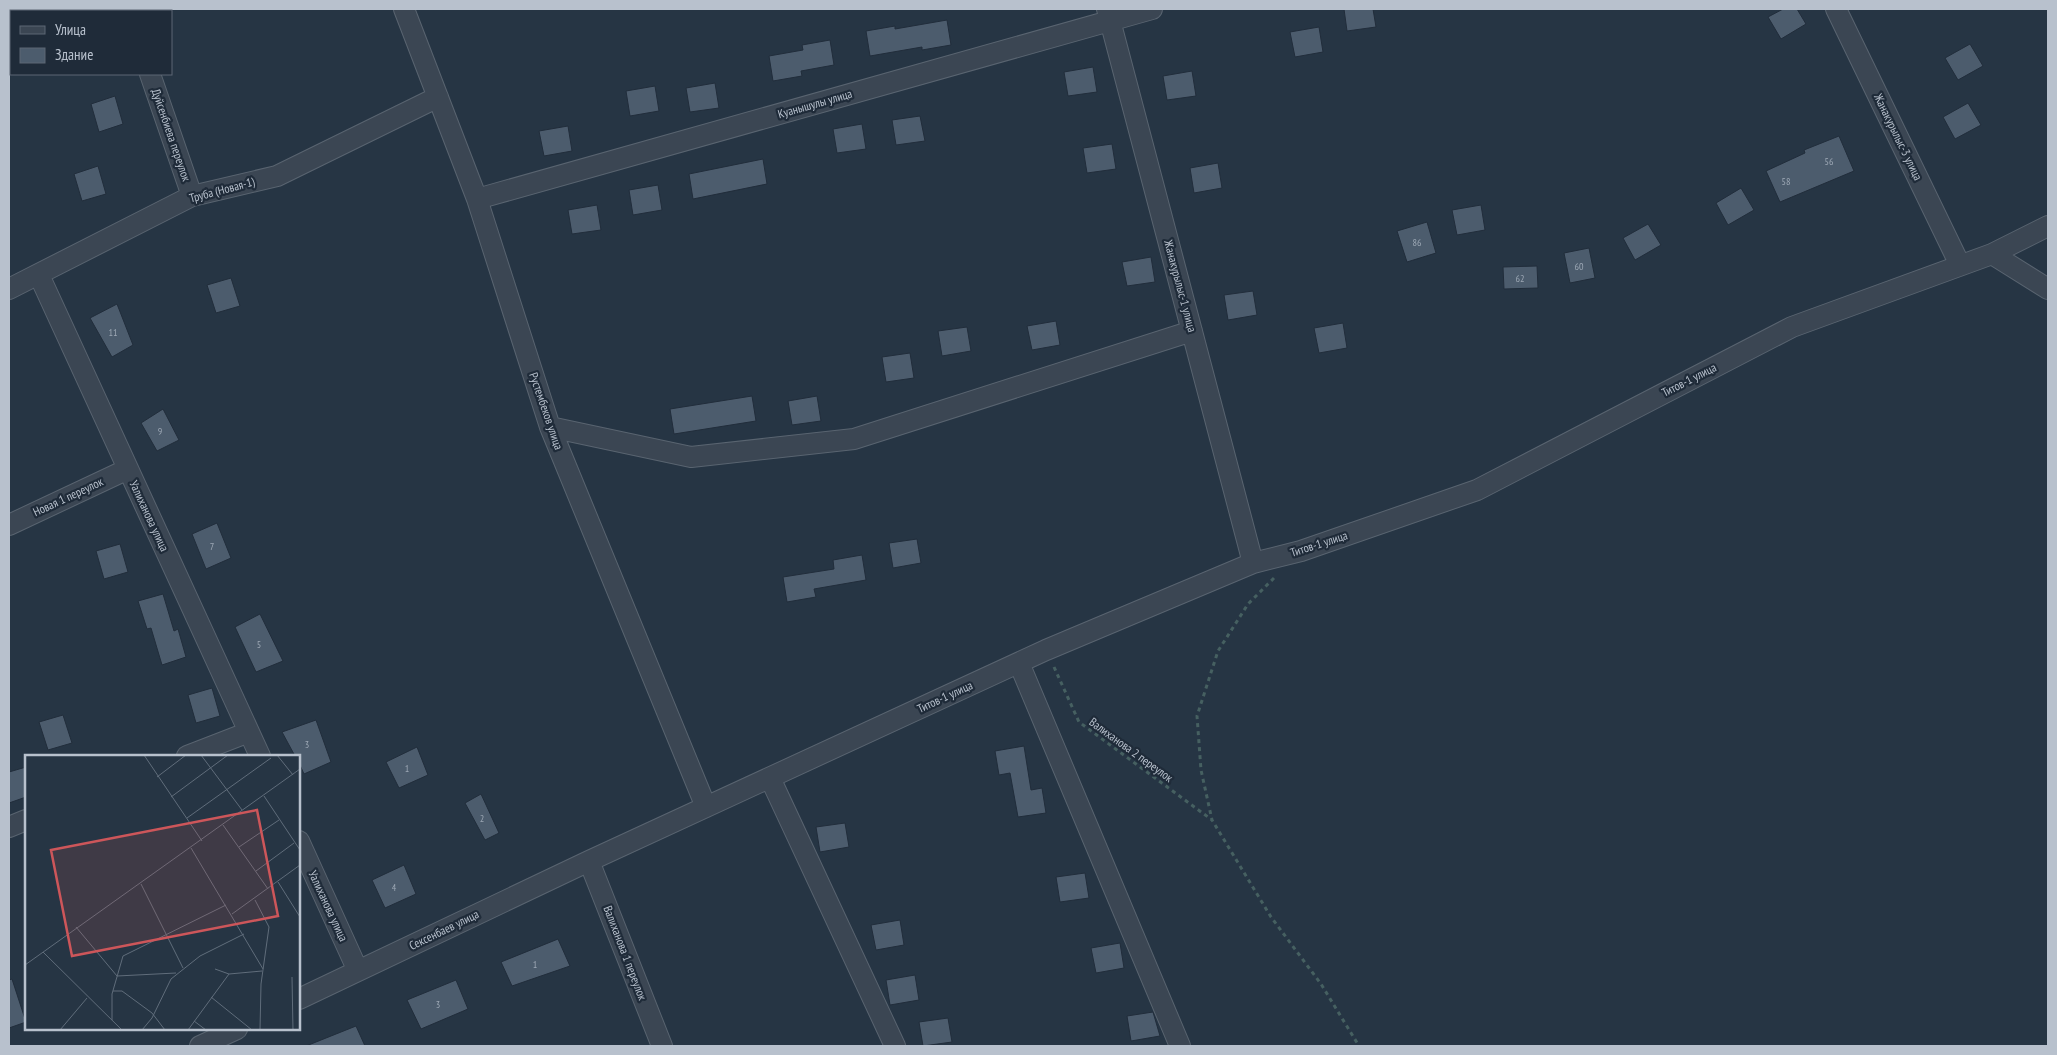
<svg xmlns="http://www.w3.org/2000/svg" width="2057" height="1055" viewBox="0 0 2057 1055" font-family="'PT Sans Narrow',sans-serif">
  <rect width="100%" height="100%" fill="#263544"/>
  <path fill="#4c5c6d" stroke="#212d3b" d="M1344,9H1373L1376,27L1347,31Z
    M1783,9H1797L1806,24L1781,39L1768,17Z
    M947,20L951,45L922,50V47L870,56L866,31L895,26V29Z
    M1319,27L1323,52L1295,57L1290,32Z
    M830,40L834,65L801,71L802,76L773,81L769,56L803,50L802,45Z
    M1970,44L1983,66L1958,80L1945,58Z
    M1093,67L1097,92L1068,96L1064,72Z
    M1192,71L1196,96L1167,100L1163,76Z
    M715,83L719,108L690,112L686,88Z
    M655,86L659,111L630,116L626,91Z
    M115,96L123,124L99,132L91,104Z
    M1968,103L1981,125L1955,139L1943,117Z
    M920,116L925,141L896,145L892,120Z
    M862,124L866,149L837,153L833,129Z
    M568,126L572,151L544,156L539,131Z
    M1839,136L1854,171L1780,202L1766,171L1805,153L1804,150Z
    M1112,144L1116,169L1087,173L1083,148Z
    M763,159L767,184L693,199L689,174Z
    M1218,163L1222,188L1194,193L1190,168Z
    M98,166L106,194L82,201L74,174Z
    M658,185L662,210L633,215L629,190Z
    M1741,188L1754,210L1728,225L1716,203Z
    M597,205L601,230L572,234L568,210Z
    M1481,205L1485,230L1457,235L1452,210Z
    M1427,222L1436,253L1407,262L1397,231Z
    M1648,224L1661,245L1635,260L1623,238Z
    M1589,248L1595,278L1570,283L1564,253Z
    M1151,257L1155,282L1127,286L1122,262Z
    M1537,266L1538,288L1504,289L1503,267Z
    M231,278L240,306L216,313L207,285Z
    M1253,291L1257,315L1228,320L1224,295Z
    M117,304L133,345L112,357L90,318Z
    M1056,321L1060,345L1032,350L1027,326Z
    M1343,323L1347,348L1319,353L1314,328Z
    M967,327L971,351L942,356L938,331Z
    M910,353L914,378L886,382L882,357Z
    M752,396L756,421L674,434L670,409Z
    M817,396L821,421L792,425L788,401Z
    M163,409L179,440L157,451L141,423Z
    M217,523L231,558L206,569L192,534Z
    M917,539L921,563L893,568L889,543Z
    M120,544L128,572L104,579L96,551Z
    M862,555L866,580L814,589L816,597L787,602L783,577L834,569L833,560Z
    M163,594L174,631L178,629L186,657L162,665L151,628L147,629L138,601Z
    M260,614L283,661L256,672L235,627Z
    M212,688L220,716L196,723L188,695Z
    M63,715L72,743L48,750L39,722Z
    M316,720L331,762L304,774L299,763V756H295L282,732Z
    M1024,746L1031,790L1042,788L1046,813L1018,817L1010,773L999,775L995,751Z
    M417,747L428,775L399,788L386,762Z
    M26,767V797L9,803V772Z
    M481,794L499,833L485,840L465,803Z
    M845,823L849,847L820,852L816,827Z
    M404,865L416,894L385,908L372,880Z
    M1085,873L1089,898L1060,902L1056,877Z
    M900,920L904,945L876,950L871,925Z
    M558,939L570,966L512,986L501,962Z
    M1120,943L1124,968L1096,973L1091,948Z
    M915,975L919,1000L890,1005L886,980Z
    M12,979L26,1022L9,1028V980Z
    M456,980L468,1009L421,1029L407,1000Z
    M1153,1012L1160,1036L1131,1041L1127,1016Z
    M948,1018L952,1042L923,1046L919,1022Z
    M356,1026L365,1046H306Z"/>
  <g fill="none" stroke-linecap="round" stroke-linejoin="round">
    <g stroke="#596470" stroke-width="22">
      <path id="minor" d="M132,9V11
        M404,9L477,199L550,427L706,807
        M1107,9L1253,563
        M1836,9L1960,265
        M150,74L192,196
        M477,199L1152,9
        M1992,254L2048,289
        M39,275L260,756
        M9,289L192,196L277,176L438,97
        M550,427L691,457L854,439L1192,331
        M9,525L128,469
        M1019,663L1180,1046
        M187,756L249,732
        M770,778L895,1046
        M9,827L26,820
        M299,841L358,971
        M589,861L662,1046
        M299,999L589,861L1046,650L1253,563L1301,551L1477,490L1792,327L1992,254L2048,226
        M200,1046L237,1029"/>
    </g>
    <path stroke="#466061" stroke-width="3" stroke-dasharray="4 4" stroke-linecap="butt" d="M1274,578L1248,604L1218,651L1197,716L1201,770L1212,820L1271,917L1321,984L1359,1046
      M1054,667L1079,722L1212,820"/>
    <use href="#minor" stroke="#3b4653" stroke-width="20"/>
  </g>
  <g text-anchor="middle" stroke-width="4.5" stroke-linejoin="round" paint-order="stroke">
    <g font-size="10" fill="#9da8b5">
      <text x="1829" y="165">56</text>
      <text x="1786" y="185">58</text>
      <text x="1417" y="246">86</text>
      <text x="1579" y="270">60</text>
      <text x="1520" y="282">62</text>
      <text x="113" y="336">11</text>
      <text x="160" y="435">9</text>
      <text x="212" y="550">7</text>
      <text x="259" y="648">5</text>
      <text x="307" y="748">3</text>
      <text x="407" y="772">1</text>
      <text x="482" y="822">2</text>
      <text x="394" y="891">4</text>
      <text x="535" y="968">1</text>
      <text x="438" y="1008">3</text>
    </g>
    <g font-size="12" fill="#b8c1cd" stroke="#1f2b39">
      <text transform="translate(815 104) rotate(-16)" y="4">Куанышулы улица</text>
      <text transform="translate(171 135) rotate(71)" y="4">Дуйсенбиева переулок</text>
      <text transform="translate(1898 137) rotate(64)" y="4">Жанакурылыс-3 улица</text>
      <text transform="translate(222 190) rotate(-15)" y="4">Труба (Новая-1)</text>
      <text transform="translate(1180 286) rotate(75)" y="4">Жанакурылыс-1 улица</text>
      <text transform="translate(1689 380) rotate(-27)" y="4">Титов-1 улица</text>
      <text transform="translate(546 411) rotate(71)" y="4">Рустембеков улица</text>
      <text transform="translate(68 497) rotate(-25)" y="4">Новая 1 переулок</text>
      <text transform="translate(149 516) rotate(65)" y="4">Уалиханова улица</text>
      <text transform="translate(1319 544) rotate(-18)" y="4">Титов-1 улица</text>
      <text transform="translate(945 697) rotate(-25)" y="4">Титов-1 улица</text>
      <text transform="translate(1131 750) rotate(36)" y="4">Валиханова 2 переулок</text>
      <text transform="translate(328 906) rotate(65)" y="4">Уалиханова улица</text>
      <text transform="translate(444 930) rotate(-26)" y="4">Сексенбаев улица</text>
      <text transform="translate(625 953) rotate(69)" y="4">Валиханова 1 переулок</text>
    </g>
  </g>
  <g transform="translate(25 755)">
    <rect width="275" height="275" fill="#263544"/>
    <path fill="none" stroke="#606d7b" stroke-width="1" d="M119,0L177,86M176,0L217,55M252,0L268,20M132,22L161,0M239,41L275,95M146,42L203,0M162,63L246,3M198,70L243,134M214,92L254,65M166,93L238,214M231,116L269,88M253,127L275,162M116,129L158,213M230,145L244,172L236,229L235,275M207,159L275,110M51,172L92,221L151,218M18,197L97,275M0,210L275,14M190,214L204,219L237,216M267,222L268,275M88,236H97L127,258L140,275M186,242L227,275M87,265V239L98,201L201,150M169,266L181,275M35,275L62,243M117,275L127,263L146,224L175,201L219,179M163,275L204,219"/>
    <path fill="#cd565a" fill-opacity="0.15" stroke="#cd565a" stroke-width="2.5" d="M232,55L253,161L47,201L26,95Z"/>
    <rect width="275" height="275" fill="none" stroke="#b8c1cd" stroke-width="2.5"/>
  </g>
  <rect width="2057" height="1055" fill="none" stroke="#b8c1cd" stroke-width="20"/>
  <rect x="10" y="10" width="162" height="65" fill="#1f2b39" stroke="#5c6774"/>
  <rect x="20" y="26" width="25" height="8" fill="#3b4653" stroke="#5c6774"/>
  <text x="55" y="35" font-size="15" fill="#b8c1cd">Улица</text>
  <rect x="20" y="48" width="25" height="15" fill="#4c5c6d" stroke="#5c6774"/>
  <text x="55" y="60" font-size="15" fill="#b8c1cd">Здание</text>
</svg>
